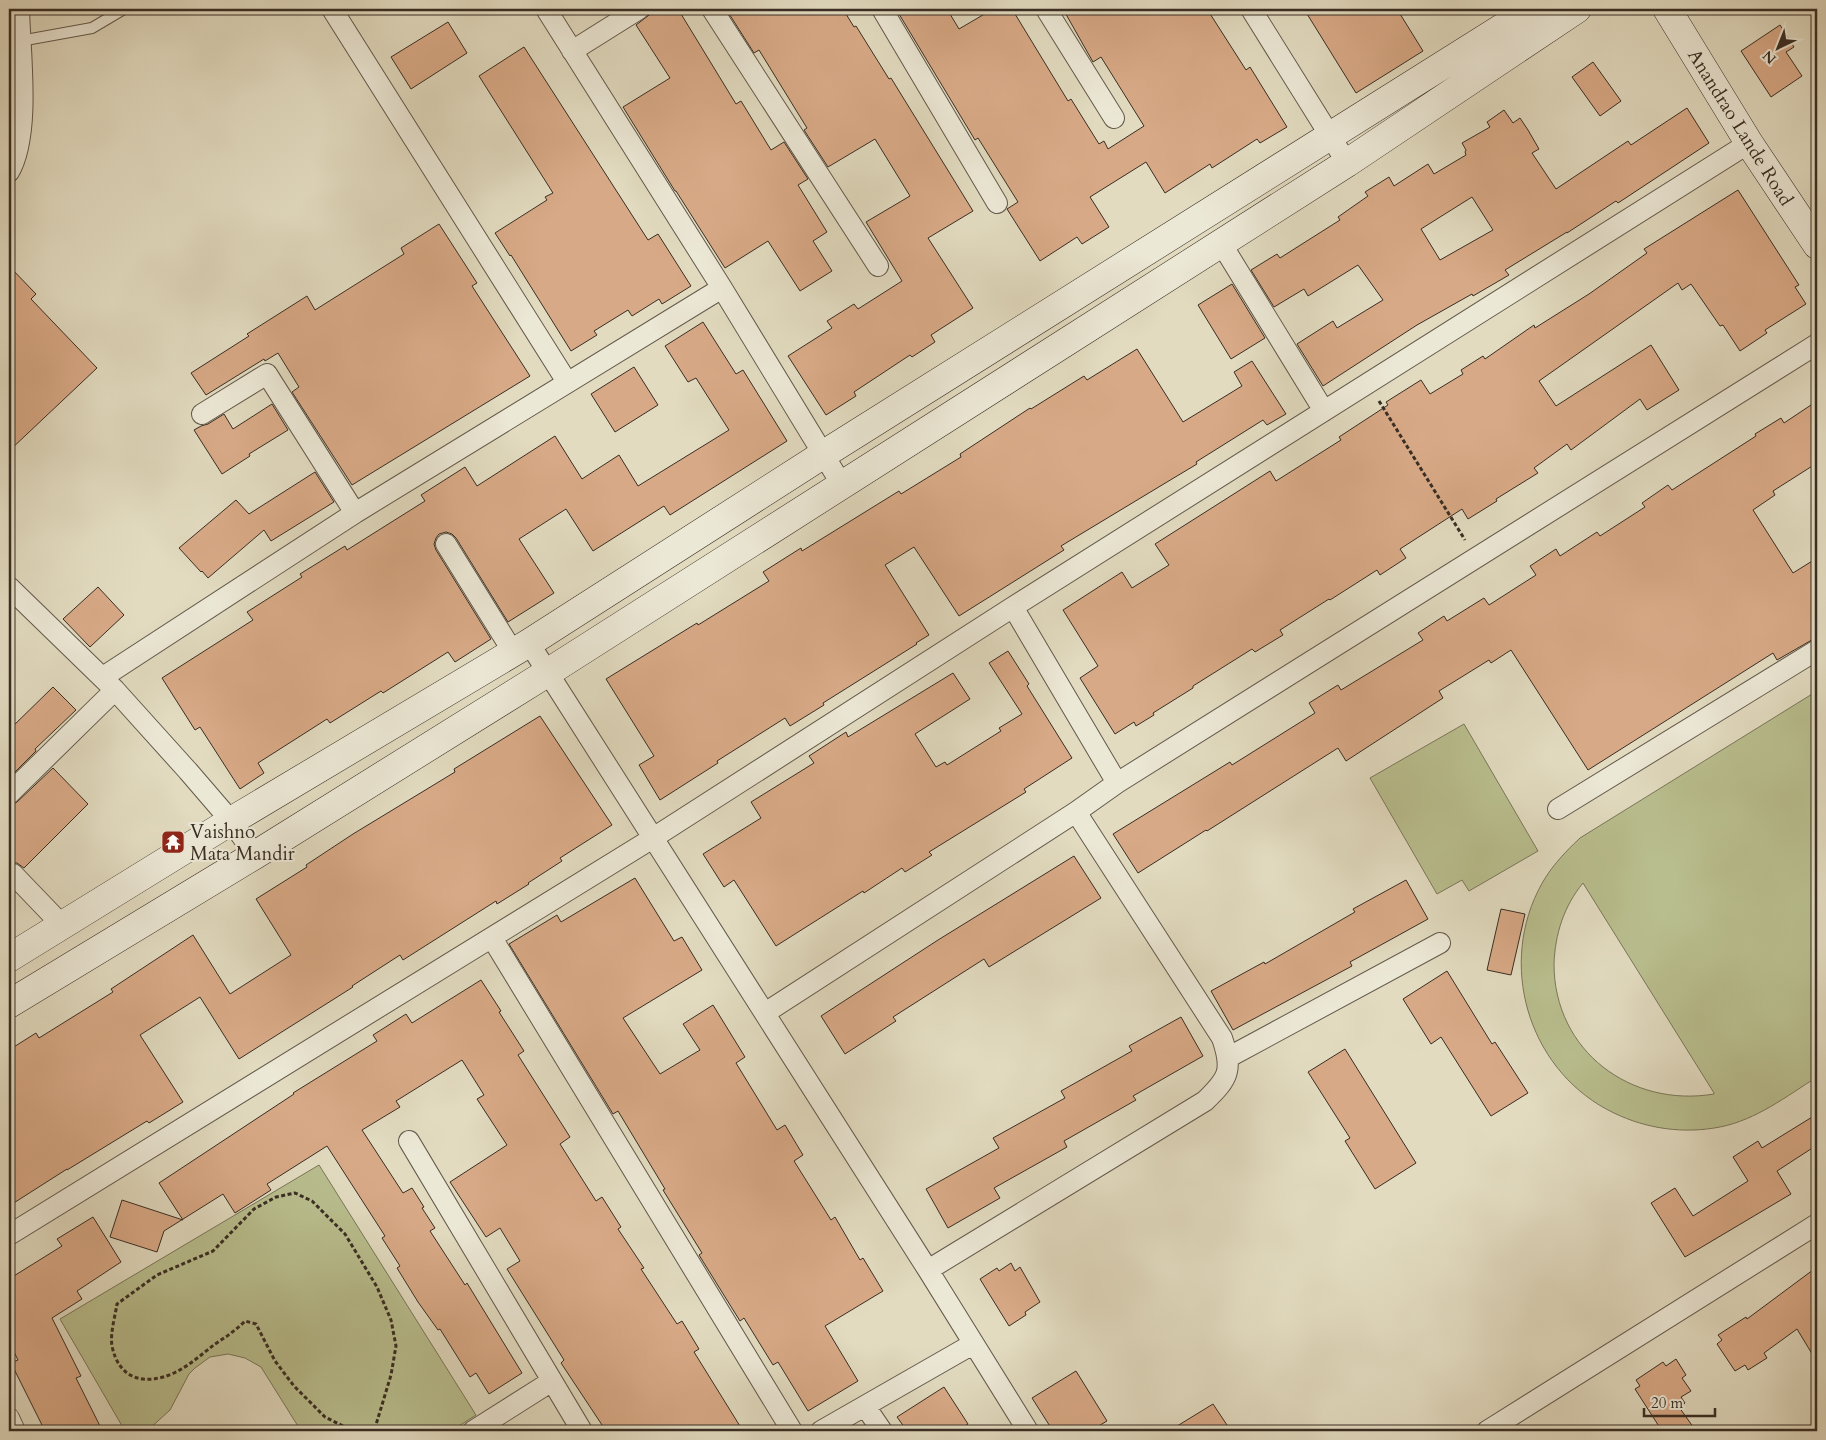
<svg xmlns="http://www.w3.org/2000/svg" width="1826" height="1440" viewBox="0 0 1826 1440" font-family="Cardo,serif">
  <rect width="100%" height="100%" fill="#e2dbc0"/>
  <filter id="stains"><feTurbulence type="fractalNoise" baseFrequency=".004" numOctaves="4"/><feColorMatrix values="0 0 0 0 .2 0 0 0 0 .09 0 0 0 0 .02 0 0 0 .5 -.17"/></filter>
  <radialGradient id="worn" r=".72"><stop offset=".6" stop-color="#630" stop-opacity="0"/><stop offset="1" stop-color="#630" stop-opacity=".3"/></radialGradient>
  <path fill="#b9be8e" stroke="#797659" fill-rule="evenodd" d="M1817,691V1077C1787,1096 1756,1120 1720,1127C1684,1134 1647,1129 1614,1113C1532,1074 1498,972 1538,891C1548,870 1563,854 1580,838ZM1583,883L1714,1093V1094C1631,1108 1554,1051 1554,964C1555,934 1564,906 1583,883Z
    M1464,724L1538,851L1469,891L1462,880L1437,894L1370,778Z
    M319,1165L476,1415L451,1431H301L261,1367L245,1358L228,1354L210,1357L195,1368L189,1374L170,1410L147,1431H125L60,1319Z"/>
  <path fill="#d8a986" stroke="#392e24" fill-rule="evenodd" d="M657,9H678L736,104L741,101L771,150L784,142L808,179L798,185L827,232L813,241L832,271L800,291L768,241L725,268L676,191H675L623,107L670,78L636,25Z
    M726,9H843L854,27L856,26L889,79L891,78L973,211L928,238L973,308L931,335L935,342L912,357L910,355L854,392L856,396L826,415L788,356L832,328L827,321L854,304L858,309L902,281L866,222L910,196L875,139L828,167L804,130L807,128L759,50L754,53Z
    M896,9H947L959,29L993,9H1012L1068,101L1071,99L1099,144L1104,141L1108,149L1144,126L1101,57L1093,62L1063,9H1207L1246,70L1250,67L1287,127L1260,143L1257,139L1212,168L1210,164L1165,193L1146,162L1090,197L1109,227L1082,244L1077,237L1040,261L1007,209L1018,202L978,138L975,140Z
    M1304,9H1397L1423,51L1356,93Z
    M448,22L467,53L411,89L391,57Z
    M1780,25L1794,47L1786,52L1802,76L1771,97L1741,51Z
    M524,47L648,240L658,234L691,286L662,304L659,299L632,316L628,310L594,331L597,335L571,351L511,255L510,256L495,233L547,200L545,197L553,193L479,76Z
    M1593,62L1621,101L1600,116L1572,77Z
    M1687,108L1709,143L1618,203L1616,201L1567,233V232L1505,270L1509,275L1473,296L1472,294L1417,325L1323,386L1297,344L1333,321L1337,328L1383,300L1358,265L1308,296L1304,289L1274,307L1251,270L1277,254L1280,258L1340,220L1338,217L1368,196L1365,192L1389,177L1394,186L1428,164L1434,174L1466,155L1465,152L1466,150L1462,143L1490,127L1487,122L1504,110L1513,123L1520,118L1528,130L1539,149L1532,153L1556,189L1628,141L1631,145ZM1472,197L1493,230L1440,260L1421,229Z
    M1738,190L1799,285L1795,287L1806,304L1765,330L1767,333L1740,351L1723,325L1720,326L1691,284L1682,290L1678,283L1539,381L1556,406L1651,345L1679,390L1647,410L1640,399L1571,450L1567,444L1534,468L1538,473L1496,499L1497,501L1468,519L1462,509L1400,549L1406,558L1380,575L1377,570L1330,600L1329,599L1280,630L1283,635L1255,652L1252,649L1193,686V688L1153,713L1154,715L1136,726L1134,722L1115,734L1080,678L1098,666L1063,610L1122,572L1132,588L1169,565L1155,544L1270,471L1276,481L1341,440L1339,437L1388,405L1386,402L1421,380L1430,394L1463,374L1461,370L1483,356L1485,359L1534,325L1535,328L1589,294L1647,253L1644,249Z
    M439,224L477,283L472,286L530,376L352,485L292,392L299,387L278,353L265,361L264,359L206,395L191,373L249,336L247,334L307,296L315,310L404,254L401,248Z
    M9,266L36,294L31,299L97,368L9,451Z
    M1232,284L1265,338L1231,359L1198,305Z
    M703,322L736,374L743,370L787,441L670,515L664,506L593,551L566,509L519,539L554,593L508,622L456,538L452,534L446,532L439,534L436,538L434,544L436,550L491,639L455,662L448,652L383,693L381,691L330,723L327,719L258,763L264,773L240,789L200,727L195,730L162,678L253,620L247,612L302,577L300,574L345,546L347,550L425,501L421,495L465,467L477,486L555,436L582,479L619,455L638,486L729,430L696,378L688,382L665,346Z
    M1137,349L1183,422L1242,386L1234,372L1252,361L1286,414L1267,425L1263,420L1196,462L1197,464L1172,479L1061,546L1064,550L959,616L914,547L885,565L929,635L916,643L917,644L823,703L824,705L790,726L785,718L717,761L718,763L660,800L639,765L654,756L606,679L697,623L698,625L769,581L763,572L801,548L802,551L899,491L901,494L961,457L960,454L1030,408L1031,409L1084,376L1087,380Z
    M634,367L658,405L615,432L591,394Z
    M1817,401V463L1773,491L1775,495L1753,510L1793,573L1817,558V637L1777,660L1773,653L1588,770L1511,650L1491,663L1489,660L1439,691L1443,698L1346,761L1338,748L1207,831L1206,830L1138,873L1113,834L1230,762L1232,765L1315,713L1309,703L1338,685L1341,690L1423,640L1418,633L1444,616L1447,621L1484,598L1489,605L1536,575L1530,566L1556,549L1560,556L1597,532L1600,536L1645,507L1642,503L1668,485L1672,490L1756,436L1755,434L1781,418L1784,423Z
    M272,404L288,430L249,454L250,456L222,474L194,430L201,426L208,424L224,414L233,429Z
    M315,472L334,502L271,541L264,530L208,578L202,571L201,572L179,548L236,500L249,514Z
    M98,587L124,615L90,647L63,619Z
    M1008,651L1029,684L1027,686L1072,758L1024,789L1026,792L929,852L932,855L905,872L902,868L864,893L863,891L776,946L734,880L724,887L703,854L761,818L751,802L814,763L809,756L846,732L848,737L953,673L970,699L915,734L936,767L945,762L947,765L1001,731L999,728L1022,714L989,663Z
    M53,687L76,710L35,749L36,751L9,778V730Z
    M540,716L612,825L560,858L562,861L528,883L529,884L497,904L496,901L403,960L400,955L352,986L353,987L239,1059L200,997L140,1035L183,1102L149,1123L147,1121L67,1170V1169L9,1206V1050L36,1033L39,1038L113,992L111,989L193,935L230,994L291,955L256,899L307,867L306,865L353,834L455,772L454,769Z
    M53,768L88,804L24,868L17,863H9V806L17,802Z
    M1074,856L1101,898L989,967L984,959L893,1017L896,1021L845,1054L821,1016L938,940Z
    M635,878L674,941L682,937L702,970L623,1018L660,1074L700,1050L683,1024L713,1005L745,1057L736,1063L777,1130L785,1125L803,1155L794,1161L831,1220L835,1217L860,1260L863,1258L883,1291L825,1326L858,1381L808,1411L778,1362L773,1365L744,1318L740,1321L699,1255L702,1253L663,1190L665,1189L618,1111L613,1114L509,944L557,915L561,922Z
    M1406,880L1428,919L1350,962L1352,966L1233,1030L1211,991L1264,962L1265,964L1355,912L1353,909Z
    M1501,909L1525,914L1511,975L1487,970Z
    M1447,971L1492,1044L1495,1042L1528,1093L1491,1116L1441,1037L1431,1044L1403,999Z
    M481,980L501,1011L499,1012L524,1051L518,1055L570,1137L560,1144L596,1201L602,1197L621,1227L618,1229L644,1268L641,1269L677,1324L682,1321L699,1349L694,1352L743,1431H606L561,1363L564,1360L507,1269L520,1261L500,1228L486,1237L450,1182L507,1145L477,1099L484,1095L462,1060L396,1101L400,1107L362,1130L403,1193L412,1188L424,1207L422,1208L435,1228L430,1231L465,1285L467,1283L522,1373L489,1394L476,1373L470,1377L440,1329L438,1330L418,1302L397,1268L400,1266L382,1238L385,1236L327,1146L267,1184L271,1190L235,1213L223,1194L164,1231L157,1252L110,1237L122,1200L183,1220L159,1183L294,1094L293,1093L377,1041L373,1035L406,1014L412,1023Z
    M1181,1017L1203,1056L1133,1096L1136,1100L1064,1141L1067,1147L994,1188L1000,1198L948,1228L926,1189L999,1148L993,1138L1065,1098L1061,1091L1132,1051L1129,1046Z
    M1345,1049L1416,1163L1375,1189L1345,1141L1350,1138L1308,1072Z
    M1817,1114V1145L1777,1171L1791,1194L1685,1257L1651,1203L1675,1188L1693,1216L1748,1181L1733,1157L1758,1141L1762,1148Z
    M93,1217L121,1262L77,1291L82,1299L52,1318L81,1376L76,1378L100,1426L90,1431H45L11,1363L18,1360L9,1342V1279L62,1246L57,1239Z
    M1011,1263L1015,1271L1020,1267L1040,1302L1025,1312L1026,1315L1009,1326L980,1279L997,1268L999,1271Z
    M1817,1267V1362L1797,1329L1764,1353L1767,1358L1748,1370L1745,1365L1735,1371L1717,1344L1722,1340L1718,1335L1746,1317L1747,1319Z
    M1676,1359L1686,1375L1682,1378L1691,1391L1681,1397L1685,1403L1679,1407L1696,1431H1662L1635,1389L1640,1386L1636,1380L1663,1362L1666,1366Z
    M1076,1371L1107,1421L1090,1431H1053L1032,1398Z
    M944,1387L968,1424L957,1431H907L897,1417Z
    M1213,1404L1231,1431H1169Z"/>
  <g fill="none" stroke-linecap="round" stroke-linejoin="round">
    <g stroke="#63594b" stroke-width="12">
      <path id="service" d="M20,41L92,28L124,9"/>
    </g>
    <g stroke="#63594b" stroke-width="22">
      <path id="minor" d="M332,9L567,382
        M546,9L722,288L842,485
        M712,9L878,266
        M882,9L997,203
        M1046,9L1114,118
        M1251,9L1347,163
        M572,51L639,9
        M9,172C31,135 20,52 19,9
        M1221,243L1324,411
        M202,414L267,374L355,513
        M446,544L513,652
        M9,587L115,690L188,771L231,821L255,855
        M1013,607L1117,783
        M529,643L928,1270L1028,1431
        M103,677L355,513L722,288
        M9,794L115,690
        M1558,809L1817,650
        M13,874L62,925
        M492,938L792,1431
        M765,1013L1076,812L1117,783L1817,344
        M1229,1057L1440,943
        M409,1141L582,1431
        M9,1235L653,838L1013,607L1749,143
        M928,1270L1205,1101C1229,1078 1233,1070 1222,1038L1076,812
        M865,1406L882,1431
        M9,1418L15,1431
        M473,1431L552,1381
        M821,1431L973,1344
        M1487,1431L1817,1224"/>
    </g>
    <g stroke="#392e24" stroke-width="29">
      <path id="secondary" d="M1667,9L1749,143L1817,245
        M9,958L231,821L529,643L824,454L1532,9
        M9,1004L255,855L547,673L1347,163L1577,9"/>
    </g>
    <path stroke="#392e24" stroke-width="3" stroke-dasharray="4 2.5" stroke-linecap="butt" d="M1379,401L1465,540
      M375,1428H347L325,1417L294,1386L275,1361L256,1324L245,1321C236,1330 226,1337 215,1344C202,1354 189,1366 174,1373C145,1386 119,1380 112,1346C110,1333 115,1317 117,1304L157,1275L213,1251L254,1209L276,1197L295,1193L312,1201L345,1234L377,1287L391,1320L396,1346L391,1375L375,1428L376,1431"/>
    <use href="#service" stroke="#ece8d6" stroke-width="10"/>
    <use href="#minor" stroke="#ece8d6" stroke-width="20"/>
    <use href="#secondary" stroke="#ece8d6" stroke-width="28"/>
  </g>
  <defs>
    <g id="temple-square" transform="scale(1.25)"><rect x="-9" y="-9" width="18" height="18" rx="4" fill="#8f2418" stroke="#ece8d6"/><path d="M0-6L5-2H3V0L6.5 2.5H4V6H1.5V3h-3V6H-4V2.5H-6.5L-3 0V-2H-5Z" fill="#fff"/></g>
  </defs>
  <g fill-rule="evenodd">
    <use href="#temple-square" x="173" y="842"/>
  </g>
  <g text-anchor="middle" stroke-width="4" stroke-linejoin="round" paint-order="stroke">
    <g font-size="19" fill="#392e24" stroke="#ece8d6">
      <text transform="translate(1741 127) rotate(58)" y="7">Anandrao Lande Road</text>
    </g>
    <g font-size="19" fill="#392e24" stroke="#ece8d6" text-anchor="start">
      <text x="190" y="838">Vaishno<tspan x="190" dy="22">Mata Mandir</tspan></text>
    </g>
  </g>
  <rect width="1826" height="1440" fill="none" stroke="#e2dbc0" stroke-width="30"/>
  <rect x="10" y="10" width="1806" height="1420" fill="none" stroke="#392e24" stroke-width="2.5"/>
  <rect x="15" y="15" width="1796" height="1410" fill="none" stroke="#392e24"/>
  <g transform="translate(1778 48) rotate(223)" stroke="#ece8d6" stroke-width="4" paint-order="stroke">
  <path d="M0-4L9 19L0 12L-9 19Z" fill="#392e24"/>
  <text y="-8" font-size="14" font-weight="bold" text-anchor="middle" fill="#392e24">N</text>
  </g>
  <path d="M1644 1408v8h71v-8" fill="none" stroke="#392e24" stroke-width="2.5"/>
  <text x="1651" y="1408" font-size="15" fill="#392e24" stroke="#ece8d6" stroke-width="4" paint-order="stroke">20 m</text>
  <rect width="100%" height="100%" filter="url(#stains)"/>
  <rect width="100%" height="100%" fill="url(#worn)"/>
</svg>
